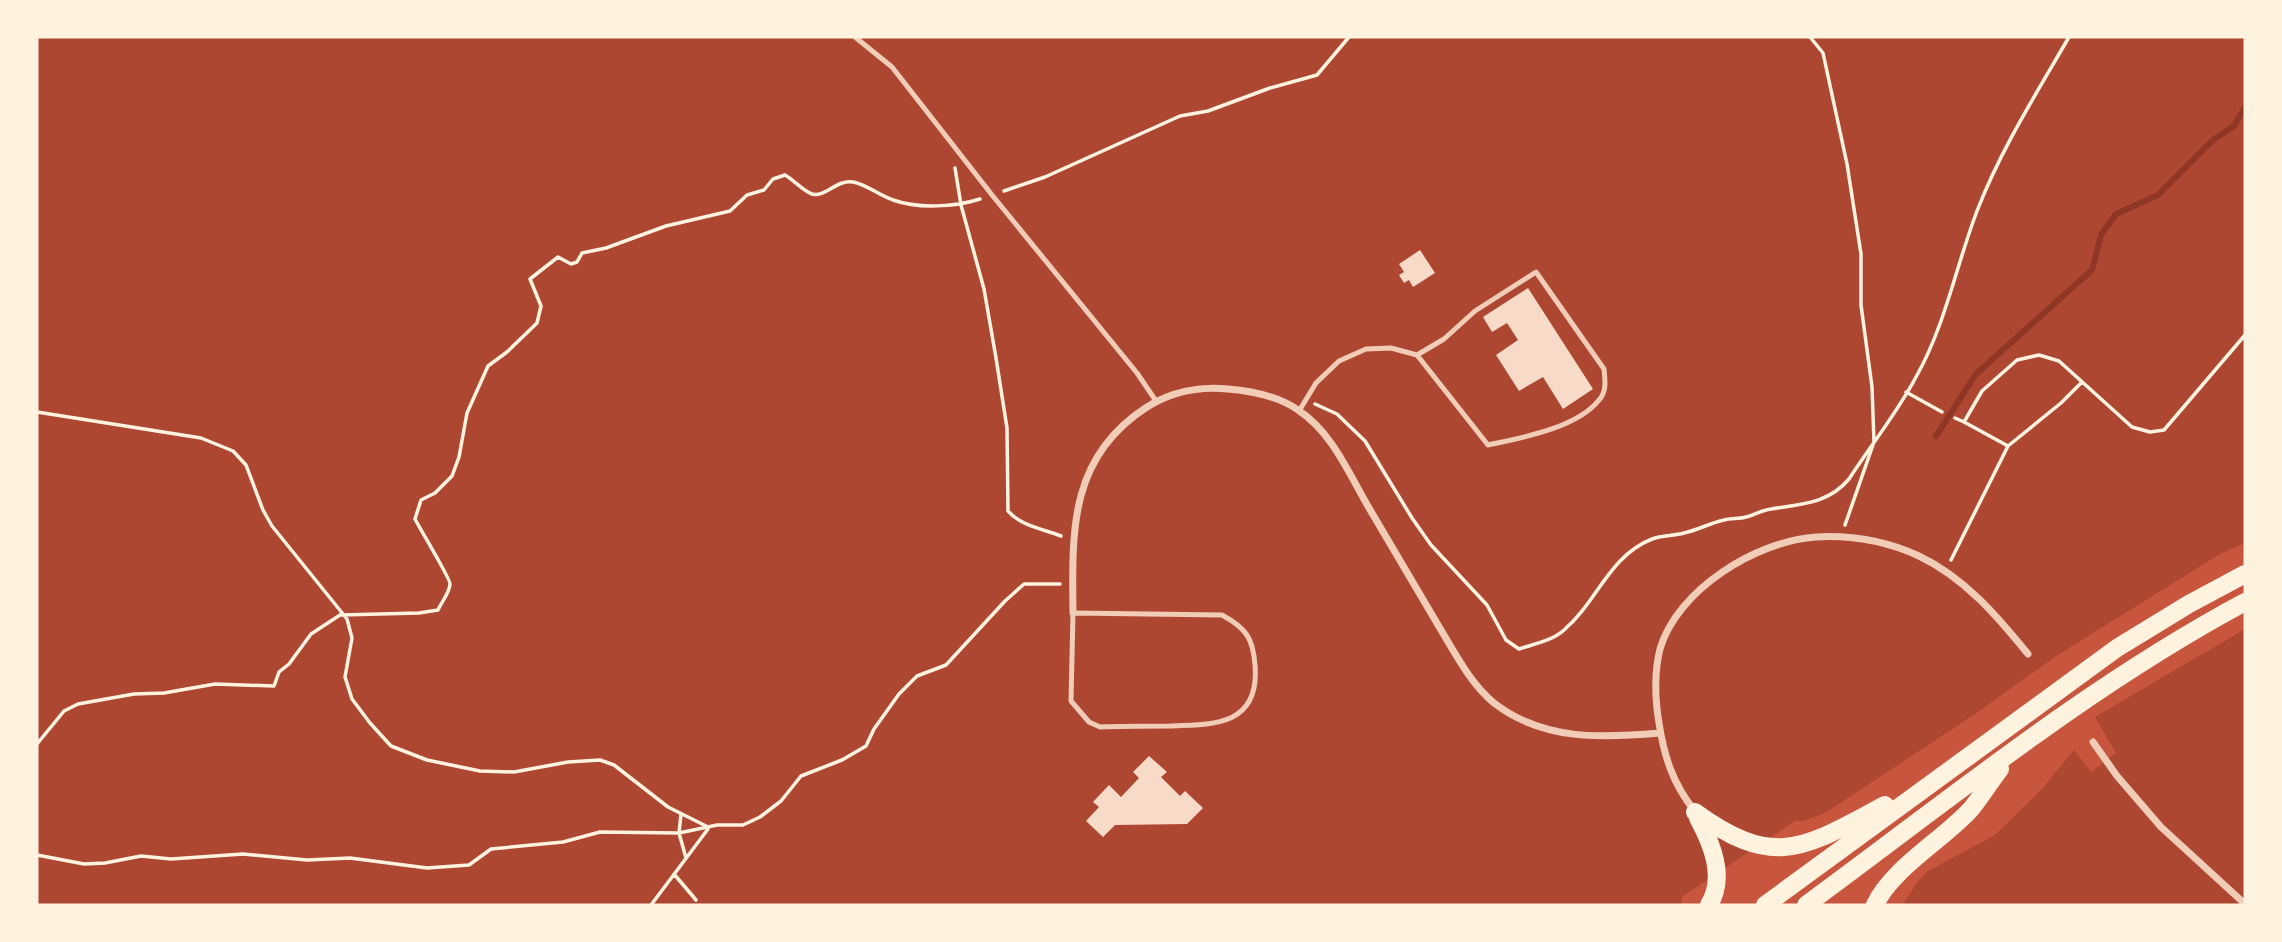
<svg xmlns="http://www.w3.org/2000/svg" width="2282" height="942" viewBox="0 0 2282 942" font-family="Lato,sans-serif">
  <rect width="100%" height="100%" fill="#c8553d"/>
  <path fill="#ae4732" d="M37,37H2245V543L2220,554L2056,656L1975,714L1825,813L1804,821H1795L1682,897L1681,905H37Z
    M2245,629V905H1902L1920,879L1928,871L1995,835L2042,789L2074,750L2091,772L2116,753L2095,717Z"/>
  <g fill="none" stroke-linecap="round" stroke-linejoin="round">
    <path stroke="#8f3625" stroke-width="6" d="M1936,436L1976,374L2092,270L2101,235L2116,214L2158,195L2213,140L2234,126L2245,107"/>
  </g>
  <path fill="#f7dbc8" d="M1420,250L1435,273L1413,287L1409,280L1404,283L1399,275L1404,272L1399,264Z
    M1528,288L1593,389L1563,409L1543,377L1519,391L1496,355L1518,340L1507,323L1492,332L1483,317Z
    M1149,756L1167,772L1161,777L1180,796L1185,791L1203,808L1187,824L1115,825L1103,837L1086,821L1099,807L1093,802L1109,785L1121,797L1139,778L1133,772Z"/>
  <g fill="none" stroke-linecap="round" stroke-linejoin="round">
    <path stroke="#fff3e0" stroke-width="3.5" d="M1810,37L1823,53L1847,164L1861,254V305L1872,387L1874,442L1845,525
      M955,168L961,205L984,289L996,358L1007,428L1008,511C1021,526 1043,529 1061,536
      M1004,191L1045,177L1180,116L1208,111L1270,88L1317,75L1349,37
      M1906,392L1942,412
      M1315,404L1337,414L1365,441L1412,518L1431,545L1487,605L1506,640L1519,649C1534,644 1552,641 1564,630C1597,602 1609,556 1652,539C1662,535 1673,536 1684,533C1698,530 1710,523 1724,520C1731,518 1739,519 1746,517C1754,515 1762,510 1771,509C1801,504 1828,504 1849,479C1871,445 1897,413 1916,377C1945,326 1956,266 1977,211C2001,149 2036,94 2069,37
      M37,412L201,438L233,451L246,465L263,510L272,526L347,619L352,638L345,677L352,699L370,723L391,746L427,760L480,771L514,772L568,762L600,760L614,765L668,807L708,827
      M1955,418L1964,422L1982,391L2017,360L2039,355L2059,361L2132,427L2150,432L2164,430L2245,335
      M1964,422L2008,446
      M1951,560L2008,446L2061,403L2082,382
      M37,744L64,711L78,704L134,694L164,693L215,684L274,686L279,672L289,664L311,634L340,615L419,613L438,610C441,603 450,592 450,584C451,580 420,529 415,519L421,500L435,493L452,476L459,457L467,413L488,366L507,352L537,323L541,306L530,279L558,257L571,264L577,262L582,253L606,248L666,226L730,211L747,195L764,190L773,179L785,175C794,180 803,191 812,194C825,198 837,179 853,182C866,184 880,196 893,200C918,209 955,207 980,199
      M681,814L679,833L686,858
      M37,855L84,864L105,863L141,856L171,859L243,854L307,860L350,858L427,868L469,865L491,849L563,842L600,832L679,833L717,825H743L760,817L781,801L801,776L842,760L866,746L874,729L899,694L917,676L946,665L1005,601L1024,584H1060
      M674,874L696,900
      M651,905L708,829"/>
    <path stroke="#f1ccb7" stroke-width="5" d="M855,37L892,67L992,195L1137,373L1156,401
      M1299,411L1316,383L1339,361L1366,349L1391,348L1417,355L1488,445C1521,438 1577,428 1599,400C1607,392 1605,379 1604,369L1536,272L1475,311L1444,339L1417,355
      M1073,613L1222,615C1246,628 1253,638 1255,665C1260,725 1215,725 1170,726C1146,726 1123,726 1100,727L1089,722L1071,701Z"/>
    <path stroke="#f1ccb7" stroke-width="7" d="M1073,613C1072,531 1069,457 1147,407C1171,392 1200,386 1228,389C1252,391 1278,396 1298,410C1332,432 1349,474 1369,508C1393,549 1417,590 1441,630C1456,655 1471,684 1494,703C1543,741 1602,738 1660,733
      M2093,742L2117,776L2161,827L2245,904
      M1694,810C1673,784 1664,756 1659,723C1655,699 1654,673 1660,649C1677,590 1756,541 1816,537C1851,535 1886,541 1919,556C1965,578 1997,616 2028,654"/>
    <path stroke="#fff3e0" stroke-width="18" d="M1695,812C1776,871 1805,847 1885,805
      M1698,818C1712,844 1726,877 1709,905
      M1765,905L2117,648L2189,604L2245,574
      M1806,905C1949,800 2088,686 2245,602
      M1875,905C1891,869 1944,839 1971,809C1981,797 1990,782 2000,769"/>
  </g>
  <rect width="2282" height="942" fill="none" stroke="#fff3e0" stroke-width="77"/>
</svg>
